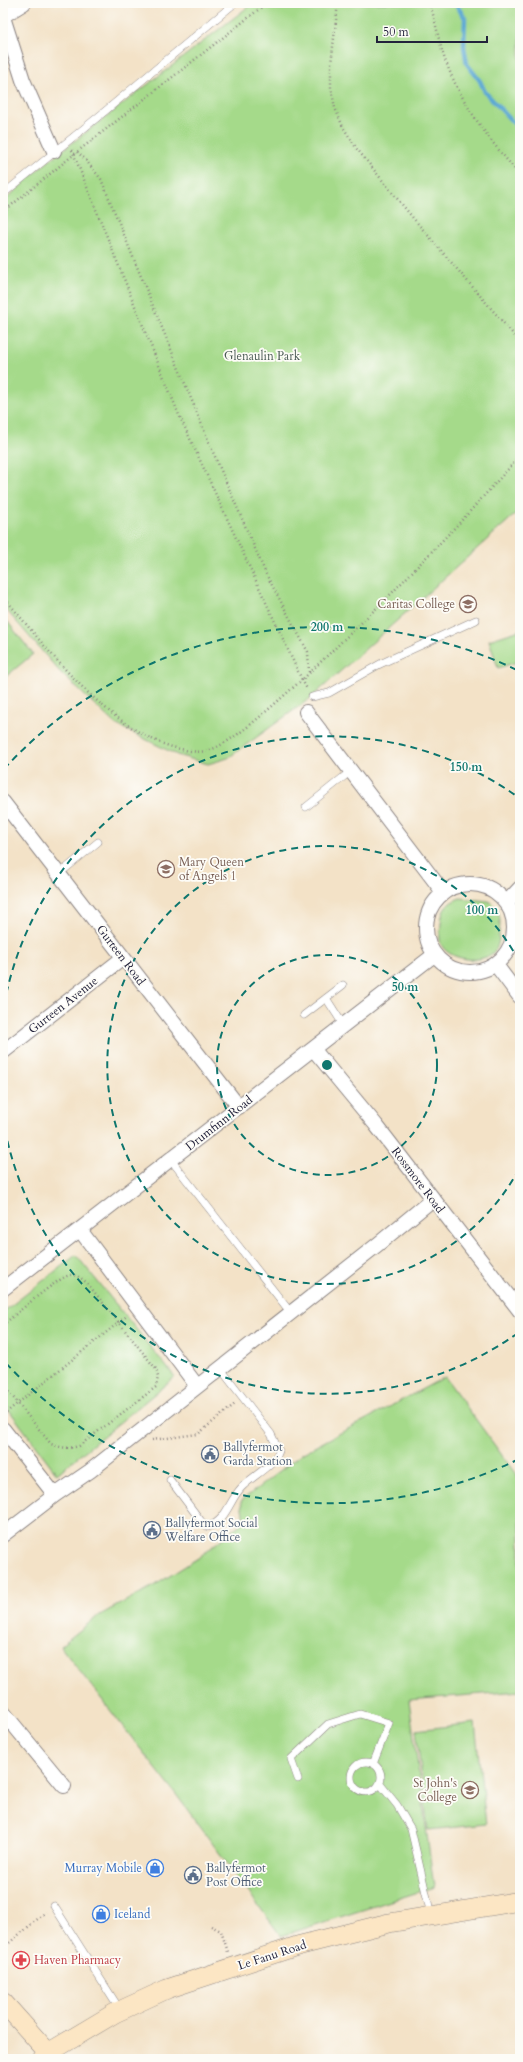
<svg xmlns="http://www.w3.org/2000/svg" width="523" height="2062" viewBox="0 0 523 2062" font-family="Cardo,serif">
  <rect width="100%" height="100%" fill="#fdfcf7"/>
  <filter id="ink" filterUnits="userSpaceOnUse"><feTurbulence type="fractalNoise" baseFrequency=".025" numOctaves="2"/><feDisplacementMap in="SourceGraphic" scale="8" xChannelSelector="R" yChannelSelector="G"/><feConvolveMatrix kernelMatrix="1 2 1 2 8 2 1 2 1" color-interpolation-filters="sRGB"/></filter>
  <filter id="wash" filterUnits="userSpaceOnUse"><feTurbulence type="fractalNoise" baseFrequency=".012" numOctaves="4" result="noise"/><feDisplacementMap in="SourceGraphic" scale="16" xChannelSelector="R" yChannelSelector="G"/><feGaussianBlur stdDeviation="0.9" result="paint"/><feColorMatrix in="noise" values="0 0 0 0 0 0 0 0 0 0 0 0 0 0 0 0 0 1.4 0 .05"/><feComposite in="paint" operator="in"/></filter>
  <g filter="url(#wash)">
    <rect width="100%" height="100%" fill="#f3e2c7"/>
    <path fill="#a5da8a" stroke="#647e62" d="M253,3H520V510L312,697L228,758L208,764L177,755L115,724L60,672L3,606V202L41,167Z
      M3,616L33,654L3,679Z
      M520,630V661L498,668L489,640Z
      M460,898L489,901C501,911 501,919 499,934C499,938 499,944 496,949C487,966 444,961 440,941C439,935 441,928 441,923C442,909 447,903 460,898Z
      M76,1255L175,1377L57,1474L3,1402V1312Z
      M445,1377L520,1480V1691L409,1700L434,1887L281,1936L175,1793L60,1646L98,1616L157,1584L198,1558L244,1521L241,1501L303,1453Z
      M475,1723L486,1824L428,1830L416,1730Z"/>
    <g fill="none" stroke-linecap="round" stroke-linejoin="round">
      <path stroke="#5ba8d4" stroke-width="4.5" d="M455,3L465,18L464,47L467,64L480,81L485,92L520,130"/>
    </g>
  </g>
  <g filter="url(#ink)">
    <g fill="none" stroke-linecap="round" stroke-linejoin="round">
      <g stroke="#8a8281" stroke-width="8">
        <path id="lane" d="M3,194L104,112L235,3
          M312,697L329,693L380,664L476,620
          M306,807L351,771
          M59,874L98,842
          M326,998L344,1026
          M304,1015L343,985
          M171,1160L291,1313
          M170,1480L201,1521L208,1527C227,1520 229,1501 241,1488C252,1476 274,1466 279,1451L271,1434L220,1368
          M351 1777a15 15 0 1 1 30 0a15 15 0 1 1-30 0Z
          M298,1779L291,1759L328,1724L360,1714L389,1723L373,1764
          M380,1784L397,1805L411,1829L431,1915
          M54,1906L120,2010"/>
      </g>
      <g stroke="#8a8281" stroke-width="16">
        <path id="street" d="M3,16L24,3
          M3,17L23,80L54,151
          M306,712L443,892
          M3,802L239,1107
          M426 928a44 44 0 1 1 88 0a44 44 0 1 1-88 0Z
          M507,902L520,888
          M496,965L520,997
          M314,1050L376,1125L520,1311
          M3,1052L123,958
          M80,1230L197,1386
          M3,1289L434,955
          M3,1429L55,1495L90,1471L377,1245L433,1199
          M3,1535L55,1495
          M3,1712L64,1786"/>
      </g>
      <g stroke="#8a8281" stroke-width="20">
        <path id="secondary" d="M3,2002L54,2059
          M42,2059L48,2053L115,2013L167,1989L297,1946L389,1923L520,1901"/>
      </g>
      <path stroke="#8a8281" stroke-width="2.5" stroke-dasharray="1 3" stroke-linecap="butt" d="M338,3L331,64V88L335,108L343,127L357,149L413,218L520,342
        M429,3C437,22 438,43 446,62C462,105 490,141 520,175
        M72,150L179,415L302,680L388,597L463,519L520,456
        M77,152L84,158L101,179L213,452L266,574L308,652L309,673
        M3,212L77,152L267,3
        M3,596C47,649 108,730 176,748C185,750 196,753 206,751C233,745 279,699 302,680L307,689
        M3,1325C14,1316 60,1275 71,1275C78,1275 82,1279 87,1283L156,1369L158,1377L156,1387L79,1446C69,1449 61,1448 51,1444L3,1385
        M3,1415L128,1315
        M152,1440L198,1434L236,1403
        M211,1926L221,1931L228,1952
        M3,1948L46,1912
        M3,1978L5,1980"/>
      <use href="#lane" stroke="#fff" stroke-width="7"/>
      <use href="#street" stroke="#fff" stroke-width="14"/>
      <use href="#secondary" stroke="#fce6c4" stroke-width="19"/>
    </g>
  </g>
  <g fill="none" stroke="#0f766e" stroke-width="2" stroke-dasharray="7 5">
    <circle cx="327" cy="1065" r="110"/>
    <path d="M519 1169A219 219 0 1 1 519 961"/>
    <path d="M518 1333A329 329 0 0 1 4 1125M4 1005A329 329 0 0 1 518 797"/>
    <path d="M519 1459A438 438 0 0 1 4 1361M4 769A438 438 0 0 1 519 671"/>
  </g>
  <defs>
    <g id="school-ring" transform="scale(0.9)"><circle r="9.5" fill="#fdfcf7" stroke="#8d6e63" stroke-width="1.5"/><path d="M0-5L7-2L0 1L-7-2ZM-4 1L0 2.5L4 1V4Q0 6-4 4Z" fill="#8d6e63"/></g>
    <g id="civic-ring" transform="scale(0.9)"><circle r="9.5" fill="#fdfcf7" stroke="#5c6f8a" stroke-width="1.5"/><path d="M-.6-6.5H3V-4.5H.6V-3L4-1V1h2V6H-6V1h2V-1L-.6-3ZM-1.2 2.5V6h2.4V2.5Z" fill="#5c6f8a"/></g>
    <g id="shop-ring" transform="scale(0.9)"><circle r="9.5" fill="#fdfcf7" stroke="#3f7fe0" stroke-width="1.5"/><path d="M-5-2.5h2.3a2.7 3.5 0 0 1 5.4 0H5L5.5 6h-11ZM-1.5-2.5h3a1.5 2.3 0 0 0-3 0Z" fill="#3f7fe0"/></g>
    <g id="pharmacy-ring" transform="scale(0.9)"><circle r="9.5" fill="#fdfcf7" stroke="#e0444e" stroke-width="1.5"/><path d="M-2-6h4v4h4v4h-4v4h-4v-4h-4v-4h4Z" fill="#e0444e"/></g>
  </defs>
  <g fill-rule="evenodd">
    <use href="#school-ring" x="468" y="604"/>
    <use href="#school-ring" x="166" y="869"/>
    <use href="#civic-ring" x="210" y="1454"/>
    <use href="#civic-ring" x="152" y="1530"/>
    <use href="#school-ring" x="470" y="1790"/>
    <use href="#shop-ring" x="155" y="1868"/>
    <use href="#civic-ring" x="193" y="1875"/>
    <use href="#shop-ring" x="101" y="1914"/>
    <use href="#pharmacy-ring" x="21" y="1960"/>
  </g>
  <g text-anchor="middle" stroke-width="3.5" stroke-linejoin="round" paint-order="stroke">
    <g font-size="12" fill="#495953" stroke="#fdfcf7">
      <text x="262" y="360">Glenaulin Park</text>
    </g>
    <g font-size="12" fill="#785e54" stroke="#fdfcf7" text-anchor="end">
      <text x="455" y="608">Caritas College</text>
      <text x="179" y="866" text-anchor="start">Mary Queen<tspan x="179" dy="14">of Angels 1</tspan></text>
      <text x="457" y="1787">St John's<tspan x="457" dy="14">College</tspan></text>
    </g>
    <g font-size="12" fill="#22223b" stroke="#fdfcf7">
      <text transform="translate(121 955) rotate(53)" y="4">Gurteen Road</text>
      <text transform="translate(63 1005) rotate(-38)" y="4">Gurteen Avenue</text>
      <text transform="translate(219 1123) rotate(-38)" y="4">Drumfinn Road</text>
      <text transform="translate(418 1180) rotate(53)" y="4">Rossmore Road</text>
      <text transform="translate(272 1955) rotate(-18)" y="4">Le Fanu Road</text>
    </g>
    <g font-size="12" fill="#4e5e75" stroke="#fdfcf7" text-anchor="start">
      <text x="223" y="1451">Ballyfermot<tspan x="223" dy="14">Garda Station</tspan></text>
      <text x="165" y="1527">Ballyfermot Social<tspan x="165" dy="14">Welfare Office</tspan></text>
      <text x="206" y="1872">Ballyfermot<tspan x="206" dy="14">Post Office</tspan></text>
    </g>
    <g font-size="12" fill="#366cbe" stroke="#fdfcf7" text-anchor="end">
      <text x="142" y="1872">Murray Mobile</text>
      <text x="114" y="1918" text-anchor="start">Iceland</text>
    </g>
    <g font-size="12" fill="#be3a42" stroke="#fdfcf7" text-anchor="start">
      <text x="34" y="1964">Haven Pharmacy</text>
    </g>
  </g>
  <circle cx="327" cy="1065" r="6" fill="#0f766e" stroke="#fdfcf7" stroke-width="2"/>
  <g font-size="12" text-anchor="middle" font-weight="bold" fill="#0f766e" stroke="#fdfcf7" stroke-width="3.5" stroke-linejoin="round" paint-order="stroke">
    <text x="327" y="631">200 m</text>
    <text x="466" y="771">150 m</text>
    <text x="482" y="914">100 m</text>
    <text x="405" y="991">50 m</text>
  </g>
  <rect width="523" height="2062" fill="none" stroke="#fdfcf7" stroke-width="16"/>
  <path d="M377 36v6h110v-6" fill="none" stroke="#22223b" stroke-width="2"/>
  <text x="383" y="36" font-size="12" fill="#22223b" stroke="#fdfcf7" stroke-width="3" paint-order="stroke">50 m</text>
</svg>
